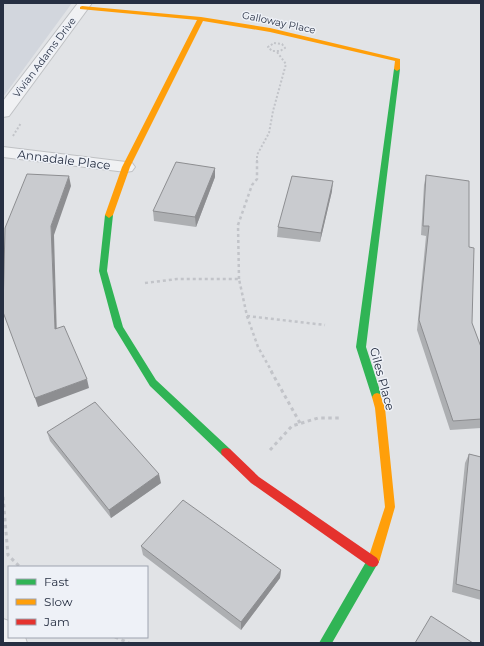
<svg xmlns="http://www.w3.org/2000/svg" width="484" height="646" viewBox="0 0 484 646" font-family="Montserrat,sans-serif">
  <rect width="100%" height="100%" fill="#e1e3e6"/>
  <path fill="#d2d6dd" d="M3,3H72L3,97Z"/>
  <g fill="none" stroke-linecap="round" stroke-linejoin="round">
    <g stroke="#bfc1c4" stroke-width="2">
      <path id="street" d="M78,3H92L9,116L3,117V101Z
        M3,147L126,162L132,163L135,167L132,171L126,172L3,157Z
        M3,619L9,621V637H25L27,643H3Z"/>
    </g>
    <path stroke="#c2c4c9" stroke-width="2" stroke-dasharray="2 2" stroke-linecap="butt" d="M274,43L282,44L285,48L280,51H272L268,47Z
      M13,136L21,123
      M257,162V155L269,133L273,111L286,64L277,52"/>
    <path stroke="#c2c4c9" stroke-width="2.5" stroke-dasharray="3 3" stroke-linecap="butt" d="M239,279L238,225L252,185L257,179V161
      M145,283L177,279H239L247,316L258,347L272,372
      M247,316L325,325"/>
    <path stroke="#c2c4c9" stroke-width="3" stroke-dasharray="3.5 3.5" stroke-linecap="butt" d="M271,371L300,423
      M270,450L292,426L318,418H342
      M3,497L8,555L20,567
      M115,637L129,643"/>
    <use href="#street" fill="#f0f1f3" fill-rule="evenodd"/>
    <path fill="#30b455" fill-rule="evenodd" d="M397,67L400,69L366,347L382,397L380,400L377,401L374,400L372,397L356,347L394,69Z
      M109,212L113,215L107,271L123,327L156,380L230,449L231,452L230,455L226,456L222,455L150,386L114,327L99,271L105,215Z
      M374,554L378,555L380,559L378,563L332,643H319L370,555Z"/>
    <path fill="#ff9f0a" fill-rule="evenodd" d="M82,6L201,17L270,28L400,59V69L397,71L394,69L395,61L270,32L203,21L130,167L113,215L109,218L105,215L122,167L197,20L80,9V7Z
      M377,393L380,394L385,408L395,507L380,559L378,563L374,564L370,563L368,559L385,507L375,408L372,397L374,394Z"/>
    <path fill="#e5322d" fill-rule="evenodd" d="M226,448L230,449L259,477L377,558L379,562L377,566L373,567L369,566L251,483L222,455L221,452L222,449Z"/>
  </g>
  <path fill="#adafb2" d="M215,168V177L196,227L154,221L153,211Z
    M426,175L469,247L472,323L481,347V428L450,430L417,330L426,236L421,235L424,185Z
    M332,191L320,242L277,237L278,227Z
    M47,432L161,483L111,518L50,441Z
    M469,454L481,457V600L452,592L465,463Z
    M141,546L281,570L280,578L241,630L143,555Z"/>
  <path fill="#8d8e91" d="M215,168V177L196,227L195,217Z
    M69,176L71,186L54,235L57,338L55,329L51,226Z
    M333,181L332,191L320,242L321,233Z
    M87,379L89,388L38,407L35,398Z
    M159,474L161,483L111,518L109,510Z
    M281,570L280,578L241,630V622Z"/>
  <path fill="#c9cbcf" stroke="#8d8e91" d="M176,162L215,168L195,217L153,211Z
    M27,174L69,176L51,226L55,329L64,326L87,379L35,398L3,312L5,228Z
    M426,175L469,181V247L474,248L472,323L481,347V419L453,421L419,320L429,226H423Z
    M292,176L333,181L321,233L278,227Z
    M95,402L159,474L109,510L47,432Z
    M469,454L481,457V591L456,584Z
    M183,500L281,570L241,622L141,546Z
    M431,616L473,643H415Z"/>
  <g text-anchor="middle" stroke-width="3" stroke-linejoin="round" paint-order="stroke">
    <g font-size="10" fill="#262f42" stroke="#eef1f7">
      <text transform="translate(279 22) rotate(12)" y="4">Galloway Place</text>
      <text transform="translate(44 57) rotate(-53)" y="4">Vivian Adams Drive</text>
    </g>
    <g font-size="12" fill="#262f42" stroke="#eef1f7">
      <text transform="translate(64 160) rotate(7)" y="4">Annadale Place</text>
      <text transform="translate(382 379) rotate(75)" y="4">Giles Place</text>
    </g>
  </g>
  <rect width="484" height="646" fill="none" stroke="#262f42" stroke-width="8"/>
  <rect x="8" y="566" width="140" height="72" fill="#eef1f7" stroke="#9ea3af"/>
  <rect x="16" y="579" width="20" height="6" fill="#30b455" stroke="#9ea3af"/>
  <text x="44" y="586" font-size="12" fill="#262f42">Fast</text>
  <rect x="16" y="599" width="20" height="6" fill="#ff9f0a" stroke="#9ea3af"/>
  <text x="44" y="606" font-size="12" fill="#262f42">Slow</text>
  <rect x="16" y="619" width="20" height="6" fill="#e5322d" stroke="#9ea3af"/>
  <text x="44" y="626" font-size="12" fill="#262f42">Jam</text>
</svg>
